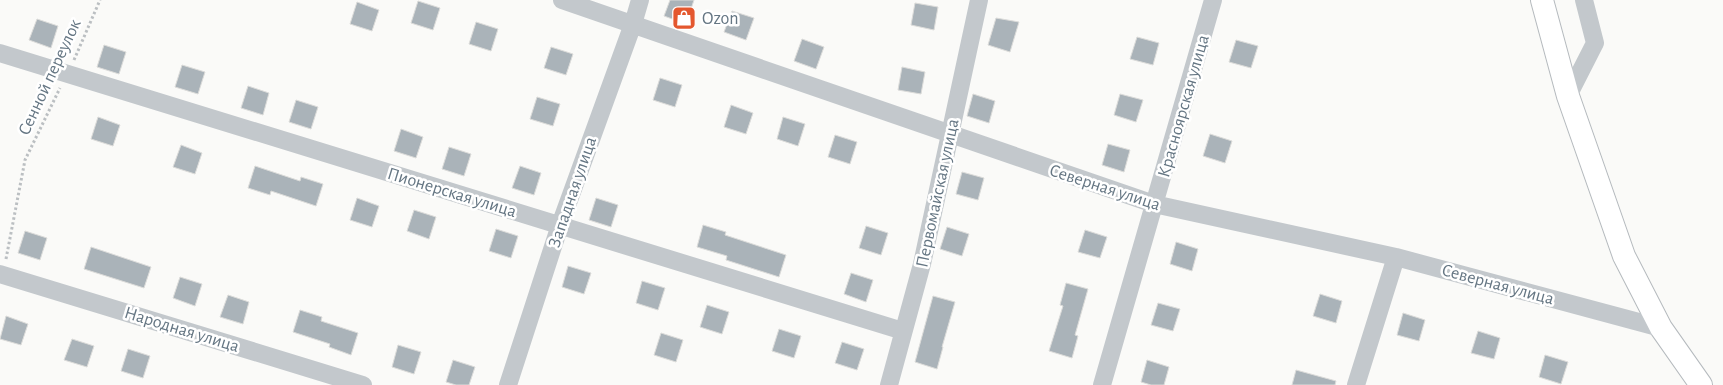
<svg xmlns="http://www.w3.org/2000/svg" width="1723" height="385" viewBox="0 0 1723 385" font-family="'Alegreya Sans',sans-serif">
  <rect width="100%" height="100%" fill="#fafaf8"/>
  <path fill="#aab3b9" stroke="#dcdcda" d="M670,0H694L686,24L664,16Z
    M418,1L440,8L433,30L411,23Z
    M357,2L379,10L372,31L350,24Z
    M915,3L938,7L934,30L911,25Z
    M732,11L754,18L746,40L724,32Z
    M996,18L1019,22L1010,52L988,45Z
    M37,19L58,26L51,48L29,40Z
    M476,22L498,29L491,51L469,44Z
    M1137,37L1159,43L1153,65L1130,59Z
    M802,39L824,47L816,69L794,61Z
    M1236,40L1258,46L1251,68L1229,62Z
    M104,45L126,52L119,74L97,67Z
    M551,47L573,54L566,75L544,68Z
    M182,65L205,72L198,94L175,87Z
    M902,67L925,72L921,94L898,90Z
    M660,78L682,85L675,107L653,100Z
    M248,86L269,93L263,115L241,108Z
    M973,94L995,101L989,123L967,116Z
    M1120,94L1143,100L1136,122L1114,115Z
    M537,97L560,104L553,126L530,119Z
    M296,100L318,107L311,129L289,122Z
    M731,105L753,113L746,134L724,127Z
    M98,117L120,125L113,146L91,139Z
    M783,117L805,124L798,146L777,139Z
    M401,129L423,137L416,158L394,151Z
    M1210,134L1232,141L1225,163L1203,156Z
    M835,135L857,142L850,164L828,157Z
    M1108,144L1130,150L1124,172L1102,165Z
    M181,145L202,153L195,174L173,167Z
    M449,147L471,154L464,176L442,169Z
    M255,166L300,181L301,177L323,184L316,206L271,191L270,195L248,188Z
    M520,166L541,173L534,195L512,188Z
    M962,172L984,178L978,200L956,194Z
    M357,198L379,206L372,227L350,220Z
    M596,198L618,205L611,227L589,220Z
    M414,210L436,217L429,239L407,231Z
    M703,225L726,232L725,235L786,255L779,277L726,260L727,256L697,247Z
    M866,226L888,233L881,255L859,248Z
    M947,227L969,234L962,256L940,249Z
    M496,229L518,236L511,258L489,251Z
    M1085,230L1107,237L1100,258L1078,252Z
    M25,231L47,238L40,260L18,253Z
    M1176,242L1198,249L1192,271L1170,264Z
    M91,247L151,267L144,288L84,269Z
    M568,266L591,273L584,294L562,287Z
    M851,273L873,280L866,302L844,294Z
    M180,277L202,284L195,306L173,298Z
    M642,281L665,288L658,310L636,303Z
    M1066,283L1088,289L1075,335L1078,336L1072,358L1049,351L1063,306L1060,305Z
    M1320,294L1342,301L1336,323L1313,316Z
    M228,295L249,302L243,324L220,317Z
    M933,296L955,302L942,347H943L937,369L915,362Z
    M1158,303L1180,309L1173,331L1151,325Z
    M707,305L729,312L722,334L700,327Z
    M300,310L322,317L321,321L358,333L351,355L329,347L330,344L293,332Z
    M1403,313L1425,320L1419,341L1397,335Z
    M6,316L28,324L21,345L0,339Z
    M779,329L801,336L794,358L772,351Z
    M1478,331L1500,338L1494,359L1471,353Z
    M661,333L683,340L676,362L654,355Z
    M72,339L94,346L87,367L64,360Z
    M842,342L864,349L857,370L835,363Z
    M398,345L421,352L414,374L392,367Z
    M128,349L150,356L143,378L121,371Z
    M1545,355L1568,362L1561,384L1539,377Z
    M453,360L475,367L469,385H456L446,382Z
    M1147,360L1169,367L1164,385H1151L1141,382Z
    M1296,370L1336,381L1335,385H1292Z"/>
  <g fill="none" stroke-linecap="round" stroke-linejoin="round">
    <g stroke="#b5babe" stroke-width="24">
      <path id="major" d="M1542,0L1568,96L1624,256L1661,328L1701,385"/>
    </g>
    <path stroke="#bbbfc2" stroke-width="3" stroke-dasharray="2.5 2.5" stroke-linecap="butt" d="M74,60L100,0
      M6,259L25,160L60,88"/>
    <path stroke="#c3c8cc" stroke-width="18" d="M562,0L1154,204L1396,257L1661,328
      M0,53L903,331
      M1568,96L1595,43L1584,0
      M0,274L363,385
      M508,385L560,225L633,24L640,0
      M889,385L922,264L979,0
      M1102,385L1213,0
      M1356,385L1396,257"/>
    <use href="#major" stroke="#fff" stroke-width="22"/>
  </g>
  <defs>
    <g id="shop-square" transform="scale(1.25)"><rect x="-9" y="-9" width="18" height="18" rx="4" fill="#e4572e" stroke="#fff"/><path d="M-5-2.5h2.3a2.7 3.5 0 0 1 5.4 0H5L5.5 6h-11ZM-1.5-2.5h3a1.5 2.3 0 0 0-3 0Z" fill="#fff"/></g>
  </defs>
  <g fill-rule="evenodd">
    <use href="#shop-square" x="684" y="18"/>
  </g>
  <g text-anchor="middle" stroke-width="5" stroke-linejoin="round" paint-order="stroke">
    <g font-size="18" fill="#657683" stroke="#fff" text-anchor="start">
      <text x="702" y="24">Ozon</text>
    </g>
    <g font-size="18" fill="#657683" stroke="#fff">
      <text transform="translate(49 77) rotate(-65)" y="6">Сенной переулок</text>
      <text transform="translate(1183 106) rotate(-74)" y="6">Красноярская улица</text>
      <text transform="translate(1105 187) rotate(18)" y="6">Северная улица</text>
      <text transform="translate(452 192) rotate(17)" y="6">Пионерская улица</text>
      <text transform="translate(572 192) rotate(-71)" y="6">Западная улица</text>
      <text transform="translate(937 193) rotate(-78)" y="6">Первомайская улица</text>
      <text transform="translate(1498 284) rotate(15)" y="6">Северная улица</text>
      <text transform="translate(182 329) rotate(17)" y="6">Народная улица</text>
    </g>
  </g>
</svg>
